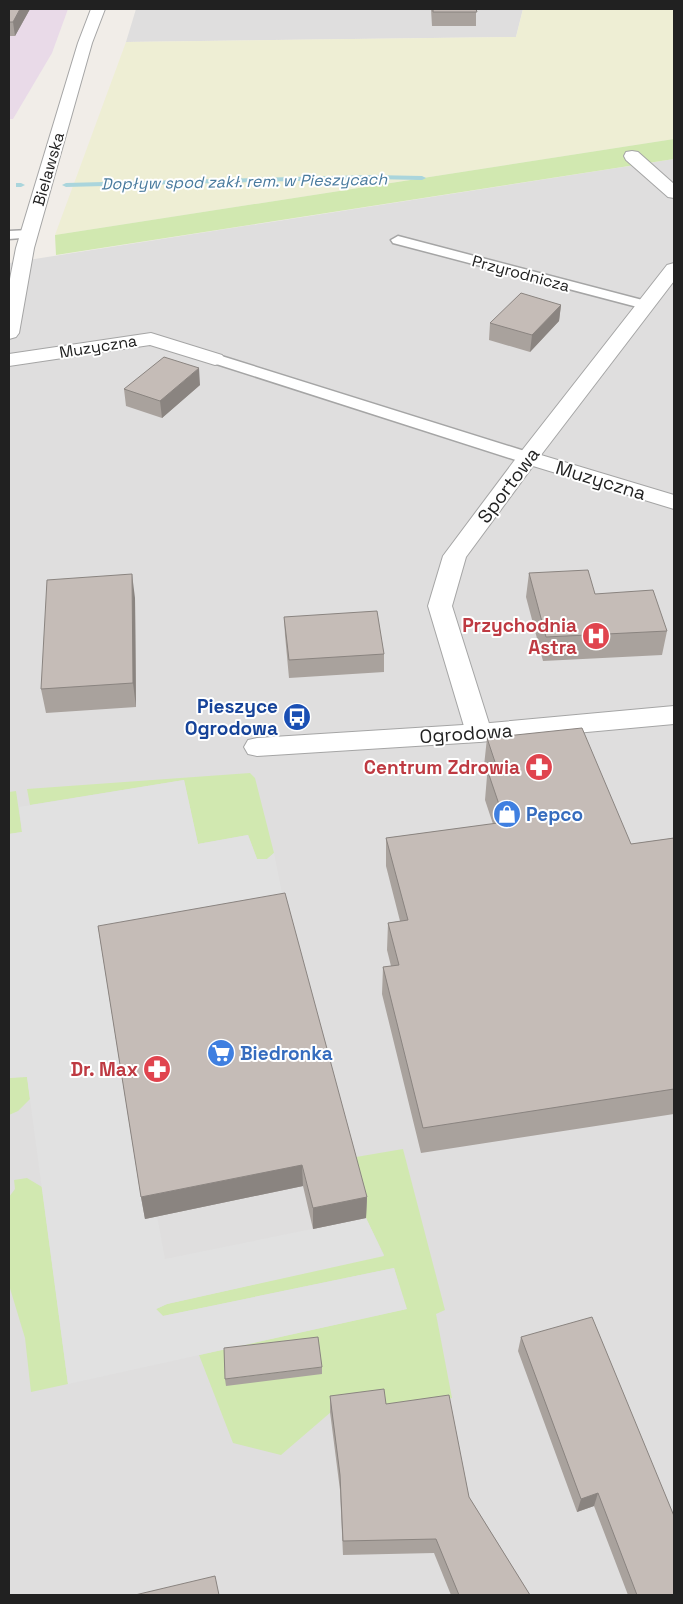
<svg xmlns="http://www.w3.org/2000/svg" width="683" height="1604" viewBox="0 0 683 1604" font-family="'Space Grotesk',sans-serif">
  <rect width="100%" height="100%" fill="#f1ede8"/>
  <path fill="#dfdede" d="M136,9H523L516,37L126,42Z
    M674,159V1595H9V263Z"/>
  <path fill="#e9dae8" d="M9,9H68L52,53L13,119H9Z"/>
  <path fill="#eeeed4" d="M523,9H674V139L55,235L126,42L516,37Z"/>
  <path fill="#d1e8b0" d="M674,139V159L56,255L55,235Z
    M250,773L255,778L274,853L267,859H257L248,835L198,844L184,780L30,805L27,789Z
    M16,791L22,832L9,834V792Z
    M27,1076L30,1099L18,1111L9,1115V1078Z
    M403,1149L445,1310L436,1314L452,1398L331,1412L281,1455L233,1443L199,1355L406,1309L394,1268L163,1316L156,1309L167,1304L384,1255L366,1218L350,1158Z
    M27,1178L42,1187L68,1384L31,1392L25,1338L9,1285V1197L15,1189L14,1180Z"/>
  <path fill="#e1e1e1" d="M184,780L198,844L248,835L257,859H267L274,853L285,908L145,1219L157,1216L165,1259L366,1218L384,1256L167,1304L156,1309L163,1316L394,1268L407,1309L68,1384L27,1077L9,1078V834L22,832L19,807Z"/>
  <g fill="none" stroke-linecap="round" stroke-linejoin="round">
    <path fill="#aad5dc" fill-rule="evenodd" d="M372,175L422,176L426,178L422,180L372,179L66,187L62,185L66,183Z
      M16,183H21L25,185L21,187H16Z"/>
    <g stroke="#a5a5a5" stroke-width="3">
      <path id="service" d="M29,230L36,234L34,237L9,239V231Z
        M398,236L650,302L652,305L650,308L645,309L393,243L391,240Z
        M215,354L534,454L536,458L534,462H522L210,362L207,359L210,356Z"/>
    </g>
    <g stroke="#a5a5a5" stroke-width="2">
      <path id="minor" d="M632,151L638,152L674,184V198L668,197L626,160L624,156L626,152Z
        M674,263V281L541,455L674,495V509L533,466L466,557L452,606L492,733L488,740L479,742L470,740L466,733L428,606L443,556L520,453L667,265Z
        M151,333L222,355L225,359L222,363L215,365L150,345L9,366V354Z"/>
    </g>
    <g stroke="#a5a5a5" stroke-width="2">
      <path id="tertiary" d="M91,9H105L92,43L34,248L19,333L16,337L9,339V284L16,248L78,43Z
        M674,706V724L479,742L257,756L248,754L244,747L248,740L257,738L479,724Z"/>
    </g>
    <use href="#service" fill="#fff" fill-rule="evenodd"/>
    <use href="#minor" fill="#fff" fill-rule="evenodd"/>
    <use href="#tertiary" fill="#fff" fill-rule="evenodd"/>
  </g>
  <path fill="#a9a29d" d="M9,9H30L15,36H9Z
    M431,9H476V26H432Z
    M561,305L559,321L530,352L489,340L490,323Z
    M200,385L162,418L126,406L124,389Z
    M529,573L595,594L667,631L662,655L543,661L526,597Z
    M135,598L136,707L46,713L41,689Z
    M284,617L384,654V672L289,678L285,635Z
    M487,738L631,844L674,838V1114L421,1153L382,994L383,967L391,966L387,950L388,923L400,921L386,866V838L493,824L485,800L487,776L484,766Z
    M98,926L367,1197L366,1218L313,1229L303,1186L145,1219L141,1197Z
    M521,1337L674,1595H628L594,1506L577,1512L518,1351Z
    M322,1367V1374L226,1386L225,1379Z
    M330,1396L386,1404L469,1497L530,1595H451L434,1553L343,1555L340,1490L330,1412Z"/>
  <path fill="#8a8480" d="M20,9H30L15,36L13,22Z
    M561,305L559,321L530,352L532,335Z
    M199,368L200,385L162,418L160,401Z
    M132,574L135,598L136,707L133,683Z
    M302,1165L303,1186L145,1219L141,1197Z
    M367,1197L366,1218L313,1229V1208Z
    M598,1493L594,1506L577,1512L581,1499Z"/>
  <path fill="#c5bcb7" stroke="#8a8480" d="M9,9H20L13,22H9Z
    M433,9H476L477,12H433Z
    M521,293L561,305L532,335L490,323Z
    M164,357L199,368L160,401L124,389Z
    M588,570L595,594L653,590L667,631L546,637L529,573Z
    M132,574L133,683L41,689L47,580Z
    M377,611L384,654L289,660L284,617Z
    M582,728L631,844L674,838V1089L423,1128L383,967L399,965L388,923L408,920L386,838L505,822L488,772L498,771L487,738Z
    M285,893L367,1197L313,1208L302,1165L141,1197L98,926Z
    M592,1317L674,1516V1595H637L598,1493L581,1499L521,1337Z
    M318,1337L322,1367L225,1379L224,1348Z
    M384,1389L386,1404L449,1395L469,1497L530,1595H459L436,1539L343,1541L340,1475L330,1396Z
    M215,1576L219,1595H135Z"/>
  <defs>
    <g id="hospital-disc" transform="scale(1.4375)"><circle r="9.5" fill="#e0444e" stroke="#fff"/><path d="M-5-5h3v3.5h4V-5h3V5h-3V1.5h-4V5h-3Z" fill="#fff"/></g>
    <g id="bus-disc" transform="scale(1.4375)"><circle r="9.5" fill="#1a4fb4" stroke="#fff"/><path d="M-5-6H5V4H4V6H2V4H-2V6H-4V4H-5ZM-3.5-4V0h7V-4ZM-3.5 1.2v1.5H-2V1.2ZM2 1.2v1.5H3.5V1.2Z" fill="#fff"/></g>
    <g id="pharmacy-disc" transform="scale(1.4375)"><circle r="9.5" fill="#e0444e" stroke="#fff"/><path d="M-2-6h4v4h4v4h-4v4h-4v-4h-4v-4h4Z" fill="#fff"/></g>
    <g id="shop-disc" transform="scale(1.4375)"><circle r="9.5" fill="#3f7fe0" stroke="#fff"/><path d="M-5-2.5h2.3a2.7 3.5 0 0 1 5.4 0H5L5.5 6h-11ZM-1.5-2.5h3a1.5 2.3 0 0 0-3 0Z" fill="#fff"/></g>
    <g id="supermarket-disc" transform="scale(1.4375)"><circle r="9.5" fill="#3f7fe0" stroke="#fff"/><path d="M-6-5.5h2.5l.6 2H6L4.5 2H-2.5L-4.4-4H-6ZM-1.5 3.2a1.3 1.3 0 1 0 .1 0ZM3 3.2a1.3 1.3 0 1 0 .1 0Z" fill="#fff"/></g>
  </defs>
  <g fill-rule="evenodd">
    <use href="#hospital-disc" x="596" y="636"/>
    <use href="#bus-disc" x="297" y="717"/>
    <use href="#pharmacy-disc" x="539" y="767"/>
    <use href="#shop-disc" x="507" y="814"/>
    <use href="#supermarket-disc" x="221" y="1053"/>
    <use href="#pharmacy-disc" x="157" y="1069"/>
  </g>
  <g text-anchor="middle" stroke-width="4" stroke-linejoin="round" paint-order="stroke">
    <g font-size="16" fill="#212121" stroke="#fff">
      <text transform="translate(48 169) rotate(-74)" y="6">Bielawska</text>
      <text transform="translate(521 273) rotate(15)" y="6">Przyrodnicza</text>
      <text transform="translate(98 346) rotate(-9)" y="6">Muzyczna</text>
    </g>
    <g font-size="16" font-style="italic" fill="#4a7b9e" stroke="#fff">
      <text transform="translate(244 181) rotate(-1)" y="6">Dopływ spod zakł. rem. w Pieszycach</text>
    </g>
    <g font-size="19" fill="#212121" stroke="#fff">
      <text transform="translate(601 480) rotate(17)" y="7">Muzyczna</text>
      <text transform="translate(508 485) rotate(-53)" y="7">Sportowa</text>
      <text transform="translate(466 733) rotate(-4)" y="7">Ogrodowa</text>
    </g>
    <g font-size="19" font-weight="bold" fill="#be3a42" stroke="#fff" text-anchor="end">
      <text x="577" y="632">Przychodnia<tspan x="577" dy="22">Astra</tspan></text>
      <text x="520" y="774">Centrum Zdrowia</text>
      <text x="138" y="1076">Dr. Max</text>
    </g>
    <g font-size="19" font-weight="bold" fill="#164399" stroke="#fff" text-anchor="end">
      <text x="278" y="713">Pieszyce<tspan x="278" dy="22">Ogrodowa</tspan></text>
    </g>
    <g font-size="19" font-weight="bold" fill="#366cbe" stroke="#fff" text-anchor="start">
      <text x="526" y="821">Pepco</text>
      <text x="240" y="1060">Biedronka</text>
    </g>
  </g>
  <rect width="683" height="1604" fill="none" stroke="#212121" stroke-width="20"/>
</svg>
